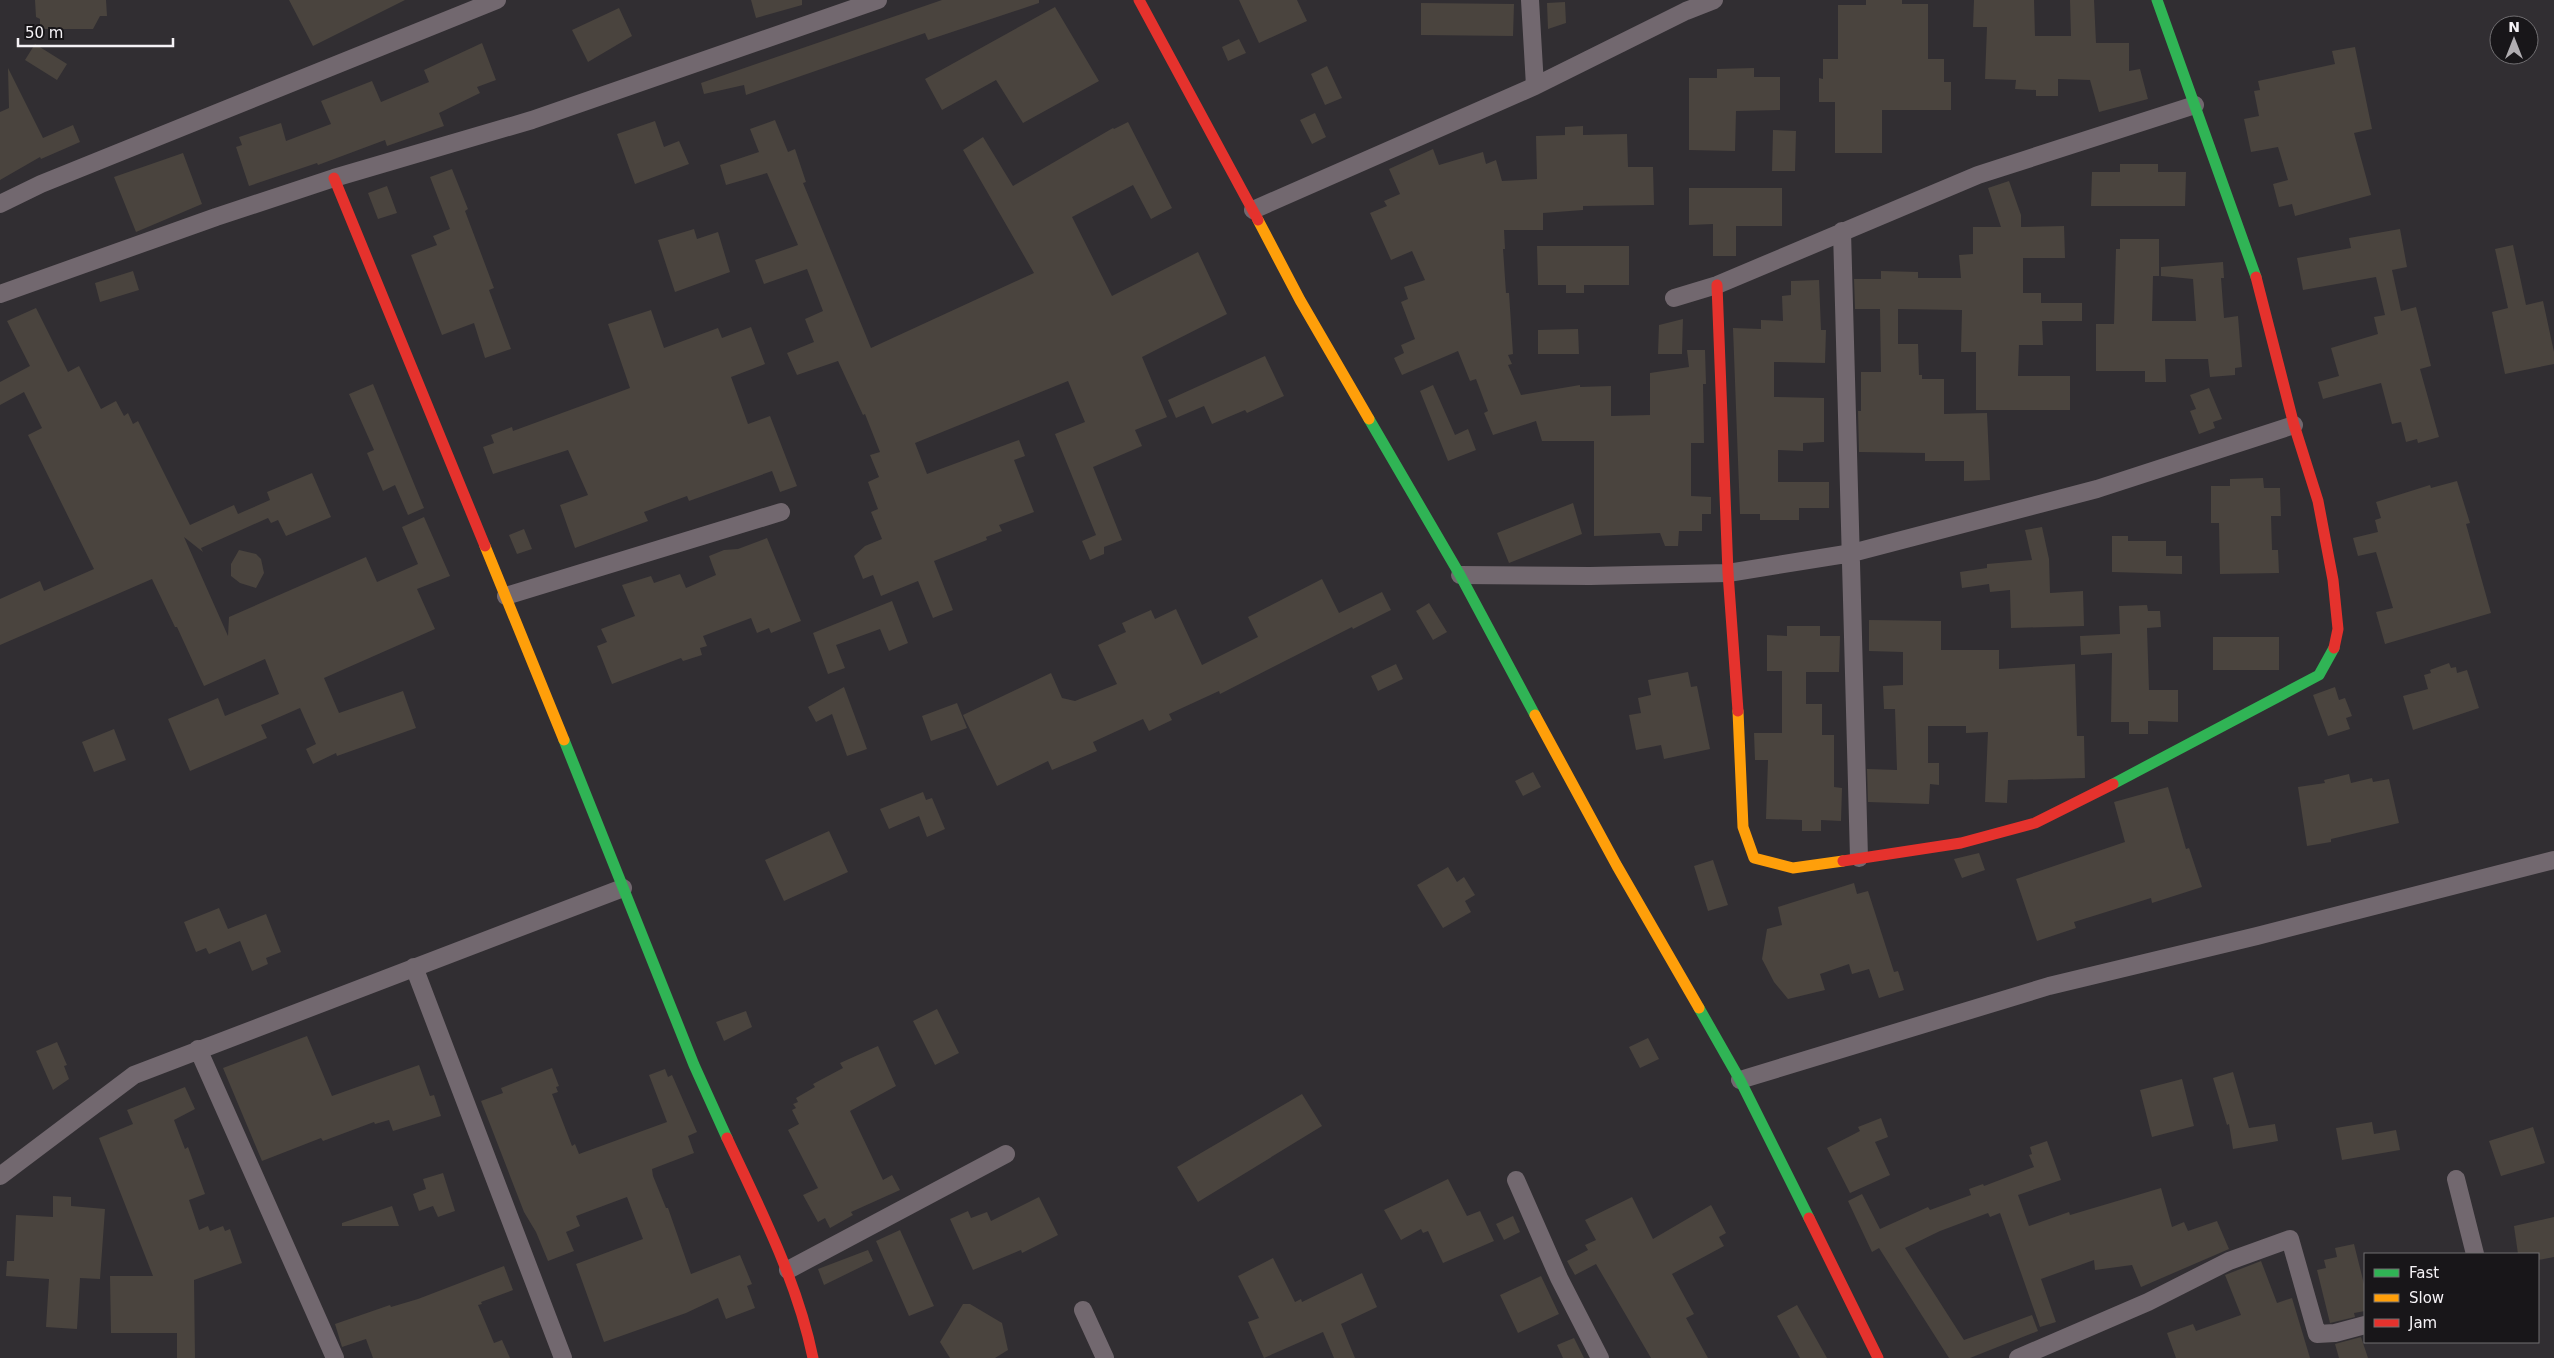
<svg xmlns="http://www.w3.org/2000/svg" width="2554" height="1358" viewBox="0 0 2554 1358" font-family="'DejaVu Sans',sans-serif">
  <rect width="100%" height="100%" fill="#312e32"/>
  <path fill="#4a443e" d="M35,0H106L107,16H100L93,29H40V19L36,17Z
    M289,0H405L313,46Z
    M751,0H802V5L756,18Z
    M942,0H1039V3L928,40L925,33L746,95L744,85L704,94L701,83Z
    M1239,0H1297L1307,21L1259,43Z
    M1866,0H1902V4H1928V59H1944V82H1951V110H1882V153H1835V102H1819V78L1823,79V59H1838V5H1866Z
    M1974,0H2034L2035,36H2071L2070,0H2094L2096,43H2129V71L2140,69L2148,99L2099,112L2090,80L2058,79V96H2036V90L2015,89L2016,80L1985,79L1987,27H1973Z
    M1565,2L1566,23L1548,29L1547,3Z
    M1421,3L1514,4L1513,36L1421,35Z
    M1055,7L1099,81L1023,123L996,80L942,110L925,79Z
    M619,8L632,36L588,62L572,30Z
    M1239,39L1246,53L1228,61L1222,47Z
    M482,43L496,80L477,87L480,93L439,113L444,126L387,146L385,140L318,165L317,163L249,186L236,147L242,145L239,137L281,123L286,141L331,124L321,101L372,81L381,102L429,82L424,70Z
    M35,44L67,64L57,80L25,60Z
    M2355,47L2372,129L2354,133L2371,195L2295,216L2292,204L2279,207L2273,184L2288,180L2278,147L2251,152L2244,119L2259,116L2254,91L2260,90L2258,81L2335,64L2332,51Z
    M1327,66L1342,98L1325,105L1311,74Z
    M8,68L43,138L73,125L80,142L41,159L40,157L0,180V112L9,108Z
    M1754,68V77H1780V110L1736,111L1735,151L1689,150V78H1717V69Z
    M1315,113L1326,137L1312,144L1300,120Z
    M775,120L788,152L795,149L806,182L803,183L871,348L1034,273L963,150L983,137L1013,186L1113,128L1114,129L1128,122L1172,208L1151,219L1133,185L1072,217L1112,296L1198,252L1227,314L1142,357L1167,417L1135,430L1142,446L1093,467L1122,540L1104,547V554L1090,560L1082,541L1096,535L1055,434L1085,422L1068,381L915,443L927,474L1019,440L1025,456L1014,460L1034,512L999,525L1002,531L986,537L987,540L934,561L953,610L933,618L918,581L881,596L873,575L863,579L854,556L865,546L882,539L871,512L878,509L868,482L879,477L870,455L880,452L865,414L863,415L838,361L797,375L787,353L814,342L805,319L823,311L807,269L764,284L755,260L798,245L767,173L726,185L720,165L759,152L750,129Z
    M655,121L664,147L679,141L689,164L635,184L617,134Z
    M1583,126V135L1627,134L1628,167H1653L1654,205L1583,206V210L1543,213V230H1504L1505,249H1503L1506,293H1509L1513,354L1508,355L1512,364L1508,365L1521,395L1580,385V387L1611,386V416L1650,415V373L1689,367L1687,350H1705L1706,384H1703L1704,443H1691V496L1711,497V514H1702V531H1679L1678,546H1665L1660,533L1594,536V441H1542L1536,421L1493,435L1484,413L1488,411L1476,379L1470,381L1458,351L1402,375L1394,358L1404,353L1401,345L1415,339L1401,302L1408,299L1404,287L1425,280L1412,251L1391,260L1370,213L1387,206L1384,201L1400,194L1389,169L1433,149L1439,165L1483,152L1486,164L1496,160L1502,181L1537,179L1536,136L1565,135V127Z
    M1773,130L1796,131L1795,171H1772Z
    M183,153L202,204L136,232L114,177Z
    M2120,164H2158V172H2186L2185,206H2091L2092,172H2120Z
    M452,169L468,209L465,211L494,288L489,290L511,349L485,358L474,323L442,335L411,255L437,245L433,236L450,229L430,177Z
    M2009,181L2021,215V227L2064,226L2065,258H2023V293H2041V303H2082V321H2042L2043,345H2019L2018,376H2070V410H1976V352H1961L1962,310L1898,309V344H1918L1919,375H1922V379H1944V414L1987,413L1990,480L1964,481V461H1925V453L1859,452L1858,411H1861V372H1881L1880,309H1855L1854,279H1881V271L1918,272V278H1961L1959,255L1973,254V227H2001L1988,188Z
    M387,186L397,213L378,219L368,193Z
    M1689,188H1782V226H1736V256H1713V224L1689,225Z
    M694,229L697,239L718,232L730,272L675,292L658,240Z
    M2400,229L2407,267L2392,270L2401,311L2416,307L2431,366L2420,369L2439,437L2418,443L2417,439L2406,442L2401,422L2392,424L2381,383L2323,399L2318,382L2339,376L2331,348L2378,334L2374,317L2385,315L2376,277L2303,290L2297,258L2351,248L2349,238Z
    M2120,239H2159V276H2153L2152,321H2196L2193,279L2161,276V267L2223,262L2224,278H2221L2224,318L2238,316L2242,367L2235,368V375L2210,377L2208,359H2165L2166,382H2145V371H2096V324H2114L2116,249H2120Z
    M2513,245L2526,305L2543,301L2554,352V364L2505,374L2492,312L2508,308L2495,249Z
    M1537,246H1629V285H1584V293H1566V285H1538Z
    M133,271L139,290L100,302L95,283Z
    M1819,280L1821,330H1826L1825,363L1774,362V397L1824,398V442L1803,443V451L1778,450V482H1829V508H1799V520H1760V514H1740L1733,328L1761,329V320L1783,321L1782,296L1791,295V281Z
    M36,308L68,372L79,366L101,409L116,401L124,416L128,413L133,424L138,421L190,525L234,505L238,514L270,500L267,492L312,473L331,517L286,536L278,520L271,523L268,518L201,548L203,552L184,537L228,636L229,617L366,557L377,582L418,564L402,527L424,517L450,576L417,589L435,629L324,678L339,713L403,691L416,728L337,756L336,753L313,764L306,749L316,744L300,708L261,725L267,738L190,771L168,719L218,698L225,716L279,694L265,659L204,686L177,627H175L152,579L0,645V599L40,581L44,591L94,569L28,435L42,428L24,392L0,405V382L30,366L7,321Z
    M651,310L664,348L718,328L722,338L751,327L765,364L731,377L748,424L770,416L797,486L780,492L772,471L689,501L687,496L644,512L648,521L575,548L560,505L588,495L568,450L493,474L483,447L494,443L491,435L512,427L513,431L630,388L608,324Z
    M1683,319L1682,354H1658L1659,325Z
    M1578,329L1579,354H1538V330Z
    M1265,356L1284,396L1247,413L1245,410L1212,424L1204,406L1176,418L1168,400Z
    M373,384L424,508L408,515L395,485L383,491L367,453L374,450L349,394Z
    M1433,385L1455,435L1468,429L1476,450L1448,461L1420,391Z
    M2209,388L2222,419L2213,422L2215,428L2199,434L2190,411L2196,409L2190,395Z
    M2263,478L2264,488H2280L2281,516H2271L2272,550H2278L2279,573L2220,574L2219,523H2211V486H2230V479Z
    M2457,481L2470,523L2466,524L2491,613L2385,644L2376,612L2393,608L2376,552L2358,556L2353,538L2378,532L2375,520L2381,518L2376,502L2430,485L2431,488Z
    M1573,503L1582,534L1509,563L1497,533Z
    M2042,527L2049,559L2050,593L2083,591L2084,626L2011,628L2010,590L1990,592L1989,584L1962,588L1960,572L1987,568V564L2032,560L2025,530Z
    M524,529L532,549L517,554L509,535Z
    M2112,536H2128V541H2166V556H2182V574L2112,572Z
    M767,538L801,621L771,633L769,628L757,633L751,618L703,636L707,646L700,648L702,655L683,661L681,658L612,684L597,646L607,642L601,629L635,616L622,585L651,576L654,583L680,574L686,588L716,575L709,556L724,550L738,549Z
    M239,550L256,554L261,559L264,573L256,588L240,583L231,576V564Z
    M1322,579L1339,613L1382,592L1391,610L1353,629L1352,627L1220,694L1219,691L1169,714L1172,720L1149,731L1143,719L1093,742L1097,751L1052,770L1048,761L997,786L963,715L1051,673L1062,698L1075,701L1117,684L1098,645L1126,632L1122,623L1151,610L1155,619L1176,609L1202,665L1258,637L1248,617Z
    M892,601L908,643L889,651L880,629L836,645L845,668L828,674L813,633Z
    M1429,603L1447,632L1433,640L1416,611Z
    M2147,605L2148,611H2160L2161,627L2147,628L2149,690H2178V722L2148,721V734H2129V722H2111L2112,653L2081,655L2080,636L2120,634L2119,606Z
    M1869,620L1941,621V650H1999V669L2075,664L2077,736H2084L2085,778L2008,780L2007,803L1985,802L1988,732L1966,733V726H1928V763H1939V785L1930,784L1929,804L1868,802L1867,769L1897,770L1895,709H1884L1883,686L1903,685V652L1869,651Z
    M1787,626H1820V636H1840L1839,672H1806V704H1822V735H1834V787L1842,788L1841,821L1821,820V831H1802V820L1766,819L1768,760H1755L1754,733H1782V671H1767V635L1787,636Z
    M2213,637H2279V670H2213Z
    M2449,663L2451,668L2456,667L2457,673L2467,670L2479,708L2413,730L2403,696L2428,689L2424,675L2431,673L2430,670Z
    M1396,664L1403,679L1378,691L1371,676Z
    M1688,672L1691,687L1697,686L1710,749L1664,759L1661,745L1636,750L1629,715L1641,713L1638,698L1651,695L1648,680Z
    M844,687L867,749L847,756L832,714L816,722L808,707Z
    M2335,687L2339,700L2345,698L2352,716L2346,718L2350,729L2328,736L2313,695Z
    M957,703L967,728L931,741L922,716Z
    M114,729L126,760L94,772L82,742Z
    M1533,772L1541,787L1523,796L1515,781Z
    M2349,774L2351,783L2372,778L2373,782L2389,779L2399,823L2331,839V842L2307,846L2298,787L2325,783L2324,780Z
    M2168,787L2186,849L2189,848L2202,887L2152,903L2151,898L2074,922L2076,928L2037,941L2016,879L2125,842L2114,802Z
    M923,792L926,800L932,798L945,829L927,837L919,816L889,829L880,809Z
    M829,831L848,872L784,901L765,860Z
    M1979,853L1985,870L1962,878L1954,859Z
    M1713,860L1728,905L1708,911L1694,866Z
    M1448,867L1457,882L1464,877L1475,895L1465,901L1471,912L1443,928L1417,885Z
    M1854,883L1857,894L1868,891L1894,972L1898,971L1904,990L1879,998L1869,969L1852,974L1849,964L1820,974L1825,990L1788,999L1774,982L1762,959L1767,929L1782,925L1778,907Z
    M219,908L228,929L266,914L281,952L266,958L268,964L252,971L240,941L209,954L206,948L196,952L184,922Z
    M937,1009L959,1053L935,1065L913,1021Z
    M746,1011L752,1027L724,1041L716,1022Z
    M307,1036L332,1096L419,1065L430,1096L434,1095L441,1116L393,1131L389,1120L375,1124L374,1122L323,1141L321,1138L262,1161L223,1068Z
    M1648,1038L1659,1059L1640,1068L1629,1047Z
    M57,1042L67,1065L64,1066L69,1079L53,1090L36,1051Z
    M878,1046L896,1086L850,1111L883,1180L892,1175L900,1190L851,1212L853,1215L830,1228L825,1218L818,1222L803,1195L818,1188L788,1130L799,1124L792,1110L796,1108L793,1104L798,1102L796,1098L815,1087L813,1084L843,1068L840,1063Z
    M552,1068L559,1086L556,1087L558,1092L552,1094L572,1146L575,1144L579,1154L667,1122L649,1075L665,1069L668,1077L672,1075L697,1132L688,1136L694,1153L652,1169L653,1176L666,1208H668L691,1274L740,1255L752,1284L747,1286L755,1308L726,1319L718,1298L686,1313L604,1342L576,1264L643,1239L627,1197L576,1216L580,1226L566,1232L574,1251L548,1261L536,1232L524,1212L481,1101L503,1093L501,1088Z
    M2233,1072L2249,1128L2275,1124L2278,1141L2233,1149L2229,1124L2227,1125L2213,1078Z
    M2182,1079L2194,1126L2152,1137L2140,1090Z
    M185,1087L195,1109L174,1120L185,1149L188,1147L205,1194L189,1200L199,1230L208,1226L210,1231L223,1226L225,1231L230,1229L242,1263L194,1280L195,1358H177V1333H111L110,1276H153L99,1138L133,1124L127,1110Z
    M1302,1094L1322,1126L1198,1202L1177,1167Z
    M1881,1118L1888,1137L1875,1142L1890,1175L1850,1193L1827,1148L1860,1131L1858,1127Z
    M2372,1122L2374,1134L2396,1130L2400,1150L2342,1160L2336,1128Z
    M2533,1127L2545,1163L2501,1176L2489,1141Z
    M2047,1141L2061,1180L2018,1195L2029,1226L2069,1212L2070,1215L2161,1188L2172,1227L2184,1222L2188,1231L2217,1221L2229,1249L2141,1287L2132,1265L2095,1270L2094,1260L2041,1279L2056,1322L2040,1327L2000,1213L1990,1217L1988,1213L1940,1231L1905,1248L1964,1340L2032,1315L2038,1331L1970,1358H1949L1879,1248L1872,1252L1848,1201L1862,1194L1880,1229L1928,1207L1930,1210L1971,1195L1969,1189L1983,1184L1984,1186L2034,1167L2029,1155L2032,1154L2030,1147Z
    M443,1173L455,1211L438,1217L433,1206L419,1211L413,1194L426,1189L423,1179Z
    M1448,1179L1467,1216L1480,1211L1494,1241L1443,1263L1428,1231L1423,1233L1421,1229L1401,1240L1384,1210Z
    M53,1196L71,1197V1206L105,1209L100,1279L80,1278L77,1329L46,1327L49,1279L6,1276L7,1261H14L16,1215L53,1217Z
    M1039,1197L1058,1235L1022,1253L1021,1250L973,1270L950,1219L968,1211L971,1218L987,1212L991,1221Z
    M1632,1197L1653,1239L1711,1205L1726,1233L1719,1237L1724,1246L1672,1274L1694,1314L1686,1318L1708,1358H1651L1596,1264L1575,1275L1567,1261L1588,1250L1585,1245L1596,1240L1585,1220Z
    M392,1206L399,1226H342V1223Z
    M1513,1216L1520,1232L1504,1240L1496,1224Z
    M2554,1217V1257L2538,1260V1254H2518L2514,1226Z
    M900,1230L934,1306L909,1316L876,1241Z
    M2354,1244L2365,1288V1311L2354,1313L2355,1317L2330,1323L2317,1270L2326,1268L2324,1260L2337,1257L2335,1248Z
    M868,1250L873,1261L824,1285L818,1269Z
    M1273,1258L1295,1302L1301,1299L1302,1302L1362,1273L1377,1307L1341,1324L1355,1358H1334L1323,1332L1264,1358L1248,1322L1259,1318L1238,1276Z
    M2261,1261L2277,1303L2292,1298L2310,1358H2176L2167,1333L2193,1324L2196,1331L2241,1315L2225,1275Z
    M504,1266L513,1290L481,1302L482,1304L478,1305L494,1343L502,1340L510,1358H373L366,1339L342,1347L335,1324L390,1305L391,1307L418,1299Z
    M1541,1276L1559,1314L1518,1333L1500,1295Z
    M963,1304H970L1002,1323L1008,1350L995,1358H950L940,1342Z
    M1797,1305L1827,1358H1800L1777,1316Z
    M2361,1337L2368,1358H2339L2335,1344Z
    M1574,1338L1584,1358H1563L1557,1345Z"/>
  <g fill="none" stroke-linecap="round" stroke-linejoin="round">
    <path stroke="#72686f" stroke-width="18" d="M1530,0L1535,86
      M0,204L41,184L497,0
      M1253,210L1535,86L1686,11L1714,0
      M1842,231L1859,858
      M0,294L216,217L334,178L532,120L878,0
      M1674,298L1717,285L1978,175L2195,105
      M1460,575L1590,576L1728,573L1852,553L2097,489L2294,425
      M506,596L781,512
      M414,967L563,1358
      M198,1049L335,1358
      M1740,1080L2049,986L2257,936L2554,860
      M0,1176L134,1075L623,888
      M2456,1179L2475,1254
      M1516,1180L1559,1278L1600,1358
      M788,1270L1006,1154
      M1083,1310L1105,1358
      M2018,1358L2148,1302L2229,1261L2290,1239L2317,1334L2335,1333L2365,1325"/>
    <path stroke="#30b455" stroke-width="11" d="M2157,0L2256,277
      M1369,419L1460,575L1535,715
      M564,740L694,1065L727,1138
      M2113,784L2319,675L2334,648
      M1699,1008L1740,1080L1809,1218"/>
    <path stroke="#ff9f0a" stroke-width="11" d="M1258,220L1300,300L1369,419
      M485,546L564,740
      M1738,711L1743,827L1754,858L1793,868L1843,861
      M1535,715L1617,866L1699,1008"/>
    <path stroke="#e5322d" stroke-width="11" d="M1139,0L1258,220
      M334,178L485,546
      M2256,277L2294,425L2318,501L2333,580L2338,629L2334,648
      M1717,285L1728,573L1738,711
      M1843,861L1961,843L2035,823L2113,784
      M727,1138C760,1209 797,1280 813,1358
      M1809,1218L1878,1358"/>
  </g>
  <rect x="2364" y="1253" width="175" height="90" fill="#181619" stroke="#706e71"/>
  <rect x="2374" y="1269" width="25" height="8" fill="#30b455" stroke="#706e71"/>
  <text x="2409" y="1278" font-size="15" fill="#f5f2f6">Fast</text>
  <rect x="2374" y="1294" width="25" height="8" fill="#ff9f0a" stroke="#706e71"/>
  <text x="2409" y="1303" font-size="15" fill="#f5f2f6">Slow</text>
  <rect x="2374" y="1319" width="25" height="8" fill="#e5322d" stroke="#706e71"/>
  <text x="2409" y="1328" font-size="15" fill="#f5f2f6">Jam</text>
  <g transform="translate(2514 40)"><circle r="24" fill="#181619" stroke="#706e71"/>
  <path d="M0-4L9 19L0 12L-9 19Z" fill="#b0adb1"/>
  <text y="-8" font-size="14" font-weight="bold" text-anchor="middle" fill="#f5f2f6">N</text>
  </g>
  <path d="M18 38v8h155v-8" fill="none" stroke="#f5f2f6" stroke-width="2.5"/>
  <text x="25" y="38" font-size="15" fill="#f5f2f6" stroke="#181619" stroke-width="4" paint-order="stroke">50 m</text>
</svg>
